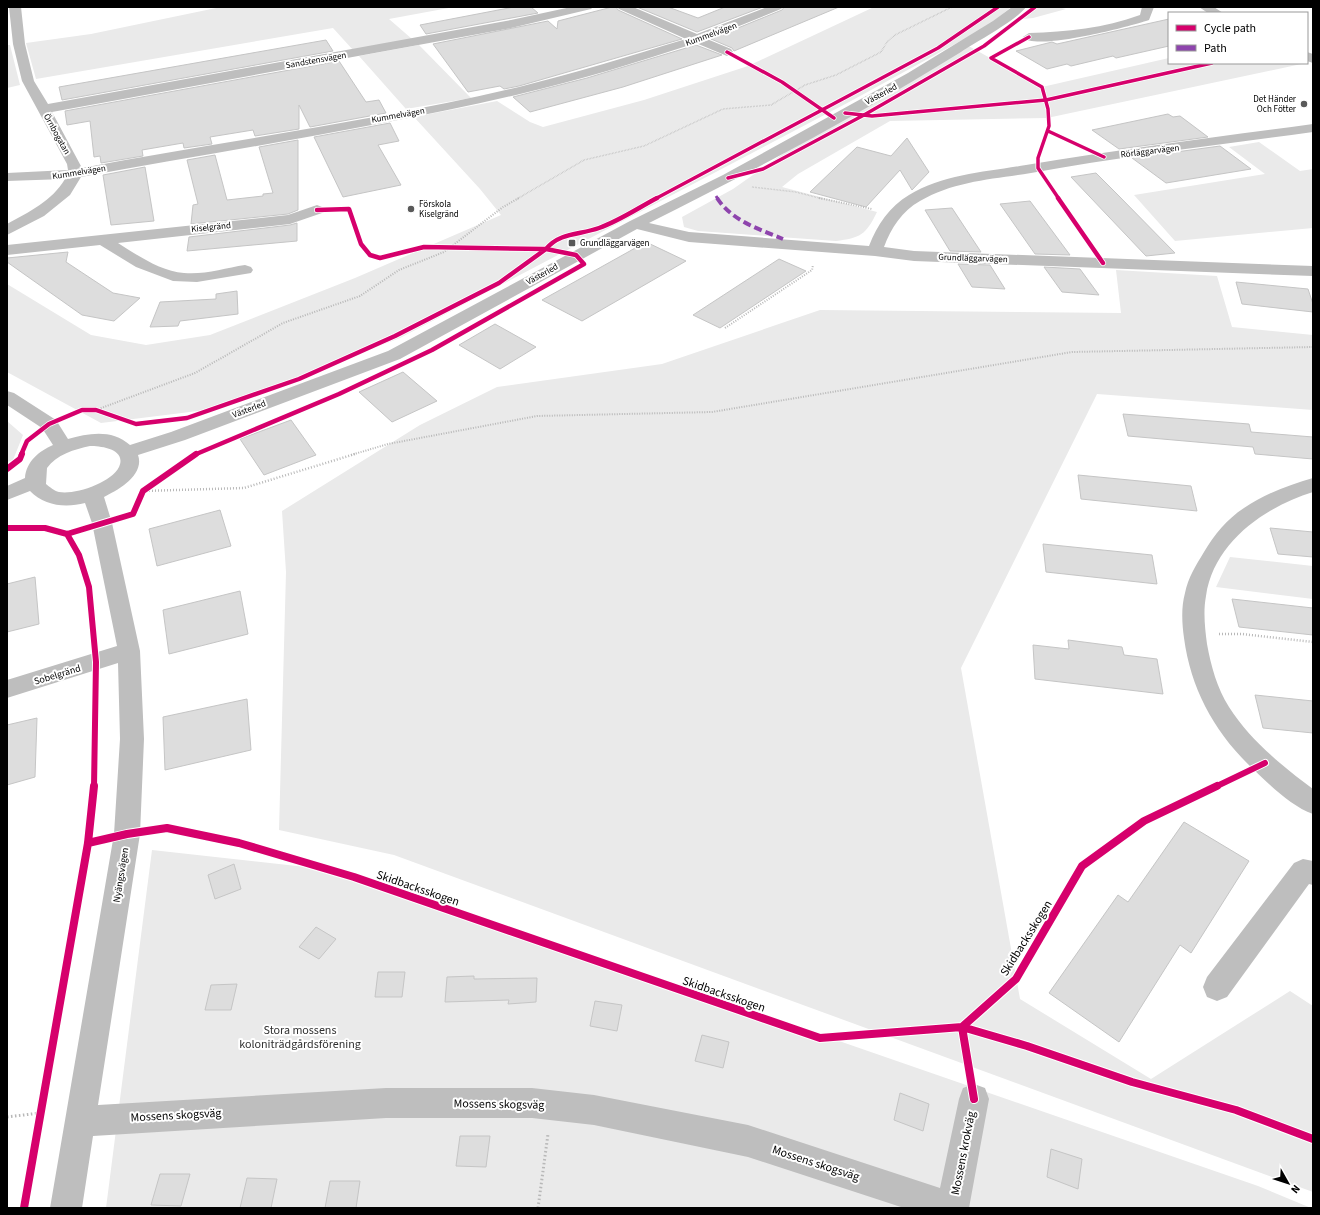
<svg xmlns="http://www.w3.org/2000/svg" width="1320" height="1215" viewBox="0 0 1320 1215" font-family="'Source Sans 3',sans-serif">
  <rect width="100%" height="100%" fill="#fff"/>
  <path fill="#eaeaea" d="M221,7H454L389,19L412,39L353,50L333,28L36,79L26,43L91,34Z
    M874,7H1011L988,26L851,101L400,338L214,409L101,423L7,372V284L91,335L146,345L210,335L355,278L501,215L480,189L414,117L497,101L530,122L543,127L644,100L748,66Z
    M1039,7H1057L1066,9L1033,18L1023,19Z
    M965,44L1042,87L1169,58V63H1306L1047,118L890,121L798,174L782,187L877,212C866,235 860,238 836,241L698,231L684,227L682,217L733,189L834,118Z
    M7,45H10L20,85L7,88Z
    M419,45L471,98L406,109L359,56Z
    M1259,142L1300,171L1313,169V228L1175,241L1134,195L1265,174L1229,147Z
    M1116,270L1217,276L1232,327L1313,335V410L1097,394L961,668L1020,999L1151,1079L1290,991L1313,1006V1192L394,855L279,830L286,572L282,511L420,425L497,387L662,364L820,310L1121,313Z
    M7,421L23,435L13,460L7,462Z
    M1230,557L1313,566V599L1216,587Z
    M152,850L351,872L1258,1186L1311,1208H106Z"/>
  <path fill="#ddd" stroke="#c5c5c5" d="M514,7H531L538,13L426,34L420,25Z
    M612,7H616L618,10L682,39L519,86L504,89L500,86L468,92L433,44L548,21L557,29L558,21Z
    M637,7H668L698,18L725,7H763L697,32Z
    M784,7H839L734,51L732,48L711,39L782,10Z
    M1169,19V46L1116,58L1113,56L1071,66L1067,64L1047,69L1016,51L1052,42L1057,44Z
    M326,40L333,51L62,100L59,87Z
    M696,45L722,55L623,87L530,112L513,97L587,78Z
    M339,61L366,102L379,100L386,113L310,127L299,105V129L255,136L253,130L210,137L212,144L184,148L183,143L142,150L143,156L101,163L100,156L94,157L90,121L67,125L65,111Z
    M1168,114L1173,117L1180,116L1208,137L1119,149L1092,130Z
    M390,123L399,141L378,145L401,185L343,197L314,137Z
    M907,138L929,172L912,190L900,170L866,207L810,192L857,147L891,156Z
    M298,140V210L288,214L191,224L193,205L198,204L187,160L215,155L227,200L263,196V194L273,193L259,147Z
    M1220,146L1251,169L1166,183L1132,158Z
    M145,167L154,221L111,225L103,175Z
    M1096,173L1117,194L1175,253L1146,256L1071,177Z
    M1030,201L1070,255L1035,254L1000,204Z
    M952,208L981,252L950,251L925,210Z
    M297,223V241L187,251L189,237L290,225Z
    M646,242L686,261L582,321L542,300Z
    M68,252L66,262L113,293L140,298L114,321L82,315L7,262V258Z
    M779,259L806,271L720,328L693,315Z
    M958,264L990,265L1005,289L972,287Z
    M1044,267L1080,269L1099,295L1062,292Z
    M1236,282L1308,289L1313,304V312L1242,304Z
    M237,291L238,314L180,321L178,326L150,327L160,302L216,299V294Z
    M495,324L536,347L500,369L459,345Z
    M403,372L437,401L392,422L359,392Z
    M1123,414L1249,424L1251,432L1313,437V459L1255,454L1253,447L1128,436Z
    M291,420L316,455L264,475L240,439Z
    M1078,475L1191,486L1197,511L1081,499Z
    M220,510L231,546L157,566L149,529Z
    M1270,528L1313,532V557L1278,554Z
    M1043,544L1152,555L1157,584L1046,572Z
    M35,577L39,624L7,632V584Z
    M240,591L248,634L169,654L163,610Z
    M1232,599L1313,608V635L1239,627Z
    M1068,640L1122,647L1124,655L1157,659L1163,694L1035,679L1033,645L1069,649Z
    M1255,695L1313,701V733L1263,728Z
    M247,699L251,750L165,770L163,717Z
    M37,718L35,777L7,785V725Z
    M1184,822L1249,861L1191,953L1180,945L1119,1042L1049,993L1118,895L1128,902Z
    M234,864L241,889L215,899L208,875Z
    M316,927L336,939L319,959L299,947Z
    M378,972H405L402,997H375Z
    M474,976V979L537,978L536,1002L508,1004L509,1000L445,1002L447,977Z
    M237,984L231,1010H205L211,985Z
    M595,1001L622,1005L617,1031L590,1026Z
    M702,1035L729,1042L723,1068L695,1061Z
    M900,1093L929,1104L923,1131L894,1120Z
    M460,1136H490L486,1167L456,1166Z
    M1051,1149L1082,1159L1078,1189L1047,1177Z
    M160,1174H190L181,1206L151,1205Z
    M247,1178L277,1179L271,1208H240Z
    M330,1181H360L356,1208H325Z"/>
  <g fill="none" stroke-linecap="round" stroke-linejoin="round">
    <path stroke="#b8b8b8" stroke-width="1.5" stroke-dasharray="0.5 1" stroke-linecap="butt" d="M752,187L796,192L823,199
      M517,199L584,160L644,146L723,109L771,105L805,85L836,75L881,52L887,42L895,35L952,7"/>
    <path stroke="#b8b8b8" stroke-width="2" stroke-dasharray="1 1.5" stroke-linecap="butt" d="M819,198L872,209
      M725,328L812,270L813,265
      M96,410L195,373L283,323L360,296L399,270L444,252L503,207L519,198
      M351,455L388,444L537,416L712,412L1072,352L1313,347"/>
    <path stroke="#b8b8b8" stroke-width="2.5" stroke-dasharray="1 2" stroke-linecap="butt" d="M143,491L244,488L355,454
      M1219,634H1242L1313,642"/>
    <path stroke="#b8b8b8" stroke-width="3" stroke-dasharray="1.5 2.5" stroke-linecap="butt" d="M7,1117L40,1113
      M538,1208L548,1134"/>
    <path fill="#bebebe" fill-rule="evenodd" d="M9,7H21L25,44L34,81L48,104L511,20L571,7H593L591,9L511,28L52,112L82,168C227,141 375,121 519,87C575,73 630,56 686,39L619,9L617,7H633L697,34L767,7H783L781,9L707,39L731,49L733,52L727,56L696,43C638,62 580,80 520,94C375,128 227,150 81,177L70,195L44,216L7,235V224C29,212 52,201 65,179L7,181V173L68,170L67,164L22,81L13,44Z
      M1012,7H1026C1017,20 976,42 961,52C861,114 755,170 649,223L689,232L869,246C877,225 890,206 909,195C944,174 987,172 1026,165C1121,149 1217,137 1313,124V132C1219,145 1125,156 1031,173C994,179 954,181 920,201C902,211 891,228 884,247L914,251L1313,266V276L914,261L875,256L689,242L637,229L400,359L185,440L138,455C145,475 118,490 104,497L112,523L140,651L144,739L140,834L98,1105L386,1088H532L594,1095L748,1125L940,1188L959,1099L963,1088L974,1084L985,1088L989,1099L969,1208H904L748,1157L594,1125L532,1118H386L93,1136L82,1208H50L114,834L120,739L118,663L7,698V680L117,646L92,523L85,503C66,508 44,506 30,491L7,500V486L25,478C26,462 39,451 53,445L42,428L7,405V391L14,393L56,420L68,439C89,433 112,429 130,445L171,432L388,351L630,221L723,175L908,73L993,21ZM90,446C101,446 127,449 119,467C111,483 75,495 59,492C54,491 50,487 46,484L47,468C56,455 75,449 90,446Z
      M1142,7H1154L1149,20C1132,26 1033,52 1023,37L1029,33C1067,32 1104,28 1140,15Z
      M1199,7H1214L1223,13H1208Z
      M1307,52L1313,54V63L1307,61Z
      M317,205L322,207L325,210L322,213L290,224L118,243C137,255 160,271 184,273C204,275 225,268 245,265L251,267L253,270L251,273L197,282L173,281L136,267L100,245L7,255V245L288,215Z
      M1313,478V492C1265,507 1214,542 1206,596C1203,612 1205,628 1207,644C1211,666 1217,688 1229,707C1250,740 1282,766 1313,789V814C1291,806 1270,785 1253,769C1215,733 1191,690 1184,638C1182,624 1181,607 1185,593C1188,578 1196,565 1204,552C1214,535 1227,519 1244,508C1264,494 1289,485 1313,478Z
      M1303,859L1313,861V885L1309,884L1227,997L1217,1001L1207,997L1203,987L1207,977L1294,863Z"/>
    <path stroke="#8e44ad" stroke-width="3" stroke-dasharray="6 3" stroke-linecap="butt" d="M716,196L718,199"/>
    <path stroke="#8e44ad" stroke-width="4" stroke-dasharray="8 4" stroke-linecap="butt" d="M717,198C732,221 759,229 783,239"/>
    <g stroke="#fff" stroke-width="5">
      <path id="cycleway-far3" d="M1029,37L991,58L1042,87L1048,109L1049,126L1038,158V168L1059,199
        M727,52L782,82L834,118
        M845,113L872,116L1046,100L1212,63
        M1048,131L1104,157
        M728,178L763,169L864,115L984,46L1035,7
        M655,199L938,48L998,7"/>
    </g>
    <g stroke="#fff" stroke-width="6">
      <path id="cycleway-far2" d="M1058,198L1103,263
        M21,455L27,441L49,424L82,410H96L136,424L187,418L299,379L395,336L499,283L546,249C560,232 580,235 599,228C619,221 638,208 657,198
        M194,455L339,394L432,350L584,264L576,255L546,249L424,247L380,258L370,255L361,244L349,209L317,210"/>
    </g>
    <g stroke="#fff" stroke-width="8">
      <path id="cycleway-far1" d="M7,469L20,459L22,454
        M7,528H45L67,534L133,514L143,491L196,454
        M67,534L79,555L89,587L96,662L94,787
        M1215,787L1265,763"/>
    </g>
    <g stroke="#fff" stroke-width="10">
      <path id="cycleway" d="M88,843L127,834L167,828L239,843L354,877L820,1038L962,1027L1016,979L1082,866L1144,821L1217,786
        M974,1099L962,1027L1027,1046L1132,1082L1236,1110L1313,1139
        M24,1208L88,843L94,786"/>
    </g>
    <use href="#cycleway-far3" stroke="#d6006c" stroke-width="3.5"/>
    <use href="#cycleway-far2" stroke="#d6006c" stroke-width="4.5"/>
    <use href="#cycleway-far1" stroke="#d6006c" stroke-width="6"/>
    <use href="#cycleway" stroke="#d6006c" stroke-width="8"/>
  </g>
  <g fill="#595959" stroke="#fff" stroke-width="1.5">
    <circle cx="1304" cy="104" r="4"/>
    <circle cx="411" cy="209" r="4"/>
    <rect x="568" y="239" width="8" height="8" rx="2"/>
  </g>
  <g text-anchor="middle" stroke-width="4" stroke-linejoin="round" paint-order="stroke">
    <g font-size="9" fill="#000" stroke="#fff">
      <text transform="translate(711 34) rotate(-20)" y="3">Kummelvägen</text>
      <text transform="translate(316 60) rotate(-10)" y="3">Sandstensvägen</text>
      <text transform="translate(881 94) rotate(-28)" y="3">Västerled</text>
      <text transform="translate(398 115) rotate(-10)" y="3">Kummelvägen</text>
      <text transform="translate(57 134) rotate(61)" y="3">Örnbogatan</text>
      <text transform="translate(1150 151) rotate(-7)" y="3">Rörläggarvägen</text>
      <text transform="translate(79 172) rotate(-9)" y="3">Kummelvägen</text>
      <text transform="translate(211 227) rotate(-6)" y="3">Kiselgränd</text>
      <text transform="translate(973 258) rotate(2)" y="3">Grundläggarvägen</text>
      <text transform="translate(542 274) rotate(-29)" y="3">Västerled</text>
      <text transform="translate(249 409) rotate(-21)" y="3">Västerled</text>
    </g>
    <g font-size="9" fill="#000" stroke="#fff" text-anchor="start">
      <text x="1296" y="102" text-anchor="end">Det Händer<tspan x="1296" dy="10">Och Fötter</tspan></text>
      <text x="419" y="207">Förskola<tspan x="419" dy="10">Kiselgränd</tspan></text>
      <text x="580" y="246">Grundläggarvägen</text>
    </g>
    <g font-size="10" fill="#000" stroke="#fff">
      <text transform="translate(57 674) rotate(-17)" y="4">Sobelgränd</text>
      <text transform="translate(120 875) rotate(-81)" y="4">Nyängsvägen</text>
    </g>
    <g font-size="12" fill="#000" stroke="#fff">
      <text transform="translate(418 888) rotate(19)" y="4">Skidbacksskogen</text>
      <text transform="translate(1026 938) rotate(-58)" y="4">Skidbacksskogen</text>
      <text transform="translate(724 994) rotate(19)" y="4">Skidbacksskogen</text>
      <text transform="translate(499 1104) rotate(1)" y="4">Mossens skogsväg</text>
      <text transform="translate(176 1115) rotate(-3)" y="4">Mossens skogsväg</text>
      <text transform="translate(963 1153) rotate(-79)" y="4">Mossens krokväg</text>
      <text transform="translate(816 1163) rotate(18)" y="4">Mossens skogsväg</text>
    </g>
    <g font-size="12" fill="#303030" stroke="#fff">
      <text x="300" y="1034">Stora mossens<tspan x="300" dy="14">koloniträdgårdsförening</tspan></text>
    </g>
  </g>
  <rect width="1320" height="1215" fill="none" stroke="#000000" stroke-width="16"/>
  <rect x="1168" y="12" width="140" height="52" fill="#ffffff" stroke="#999999"/>
  <rect x="1176" y="25" width="20" height="6" fill="#d6006c" stroke="#999999"/>
  <text x="1204" y="32" font-size="12" fill="#000000">Cycle path</text>
  <rect x="1176" y="45" width="20" height="6" fill="#8e44ad" stroke="#999999"/>
  <text x="1204" y="52" font-size="12" fill="#000000">Path</text>
  <g transform="translate(1288 1183) rotate(129)" stroke="#ffffff" stroke-width="3" paint-order="stroke">
  <path d="M0-3L7 15L0 10L-7 15Z" fill="#000000"/>
  <text y="-6" font-size="11" font-weight="bold" text-anchor="middle" fill="#000000">N</text>
  </g>
</svg>
